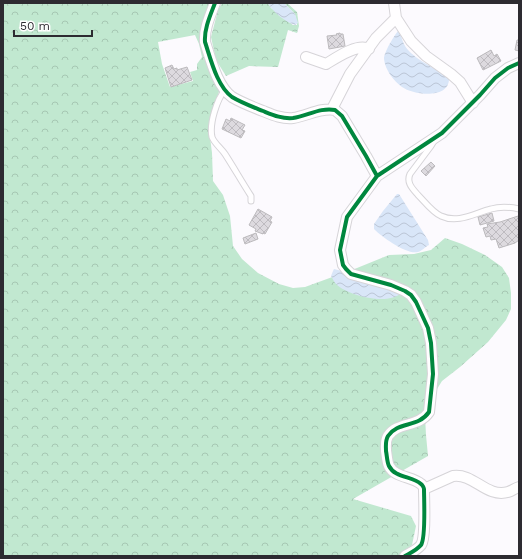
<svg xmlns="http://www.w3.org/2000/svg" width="522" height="559" viewBox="0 0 522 559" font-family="'Work Sans',sans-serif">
  <defs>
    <pattern id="forest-crowns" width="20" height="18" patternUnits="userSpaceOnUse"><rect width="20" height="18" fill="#c1e8d0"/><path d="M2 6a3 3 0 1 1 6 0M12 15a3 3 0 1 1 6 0" fill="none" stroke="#a6c7b3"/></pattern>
    <pattern id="water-waves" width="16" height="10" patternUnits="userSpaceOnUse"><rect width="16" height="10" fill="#d9e6f8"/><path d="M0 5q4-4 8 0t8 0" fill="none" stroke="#bbc5d5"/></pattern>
    <pattern id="building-cross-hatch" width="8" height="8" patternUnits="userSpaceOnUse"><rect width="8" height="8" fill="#dddadf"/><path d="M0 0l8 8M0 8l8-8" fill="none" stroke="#bebbc0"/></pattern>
  </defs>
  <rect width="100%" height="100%" fill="#fcfafe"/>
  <path fill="url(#forest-crowns)" fill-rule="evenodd" d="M3,3H210C205,16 198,29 201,43L220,89L214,106L209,129L212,153L213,181L223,195L230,216L233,246L242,259L258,273L279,284L293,288L305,287L357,268L389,255L414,254L431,250L445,238L462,244L485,255L502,267L509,278L511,293V309L506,320L488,342L460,367L442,381L429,402L425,416L426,435L428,456L353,499L411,516L416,526L412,545L398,556H3ZM195,35L199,44L202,57L197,64V70L190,72L193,81L170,87L162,64L158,42Z
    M222,3H268L271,8L293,25H297L295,14L284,3H287L297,12L299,26L297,33L288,30L278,67L249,66L226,76L216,60L211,37L218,10Z"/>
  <path fill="url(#water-waves)" d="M268,3H284L295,14L298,23L295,25C285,22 273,12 268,3Z
    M398,31L400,32C401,36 402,40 404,44C410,57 433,67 445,75L449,78C450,100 413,95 402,87C394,81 385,70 384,59C384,52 394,36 398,31Z
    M397,194H399L428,240L429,245C425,247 422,251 418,252C407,255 382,237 374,229V224L383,211Z
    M334,269L342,271L395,290L400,294C387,305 348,296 336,284C334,282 333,279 331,276L333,271Z"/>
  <path fill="url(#building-cross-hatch)" stroke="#bcbabd" d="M340,33V34H343L345,46L329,49L327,36L337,35L336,34Z
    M517,40H519V51L515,50Z
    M491,50L494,56L497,54L501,61L483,70L477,58Z
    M172,65L174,69L177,68V70L187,67L192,80L171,87L165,68Z
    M231,118L245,125L242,130L245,131L241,138L222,129L226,119L230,121Z
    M431,162L435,166L426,176L421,171Z
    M258,209L272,217L270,221L272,222L265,234L263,233V234L255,231L256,229L249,225Z
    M492,213L494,221L480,225L478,217Z
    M518,216L519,221V240L515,243L499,248L496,239L491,240L490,236L486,237L483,228L488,227L487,224L500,222Z
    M256,233L258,239L245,244L243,238Z"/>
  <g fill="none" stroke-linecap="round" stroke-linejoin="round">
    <g stroke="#d6d4d8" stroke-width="7">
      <path id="service" d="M225,90C217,99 209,124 212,137C214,143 221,148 225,154C234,168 242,182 251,196V201
        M434,141L431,146L410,174C406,183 413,189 418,195C424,201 433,213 441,216C458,224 475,213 491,209C501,206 510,207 519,209"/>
    </g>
    <g stroke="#d6d4d8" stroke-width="12">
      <path id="minor" d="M215,3C210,16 204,29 205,42C211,60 217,86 232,97C242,103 253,107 263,111C273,115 282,119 293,118C307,116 321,107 335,110L342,116L366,156L377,176
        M394,3L396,18L411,41L426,56L451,74L460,82L473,103
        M306,57L326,64C336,58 357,43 369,49
        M332,109L350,74L376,38L396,18
        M424,489L453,476C474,473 486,498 508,492C512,491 515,488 519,487
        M405,556C410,553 417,550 421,545C426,538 424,500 424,489C424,488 422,484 421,484C412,476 395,478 389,466C387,462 387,456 386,451C386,446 385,441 388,436C398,421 418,428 429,412L433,374L431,343L428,328L416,302L411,295L405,291L391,285L351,274L346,269L343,265L340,250L347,217L377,176L442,133L480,95L495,78L508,68L519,63"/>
    </g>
    <use href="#service" stroke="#fffeff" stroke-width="5"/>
    <use href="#minor" stroke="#fffeff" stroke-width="10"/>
    <g stroke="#fff" stroke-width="6">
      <path id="cycleway" d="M215,3C210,16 204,29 205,42C211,60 217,86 232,97C242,103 253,107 263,111C273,115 282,119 293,118C307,116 321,107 335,110L342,116L366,156L377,176
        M405,556C410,553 417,550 421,545C426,538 424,500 424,489C424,488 422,484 421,484C412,476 395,478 389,466C387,462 387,456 386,451C386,446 385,441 388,436C398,421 418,428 429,412L433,374L431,343L428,328L416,302L411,295L405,291L391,285L351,274L346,269L343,265L340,250L347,217L377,176L442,133L480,95L495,78L508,68L519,63"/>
    </g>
    <use href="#cycleway" stroke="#00873e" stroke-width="4"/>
  </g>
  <rect width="522" height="559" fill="none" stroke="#2d2b31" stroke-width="8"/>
  <path d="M14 30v6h78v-6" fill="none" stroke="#2d2b31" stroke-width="2"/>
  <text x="20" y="30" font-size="12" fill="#2d2b31" stroke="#ffffff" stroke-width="3" paint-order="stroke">50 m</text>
</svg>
